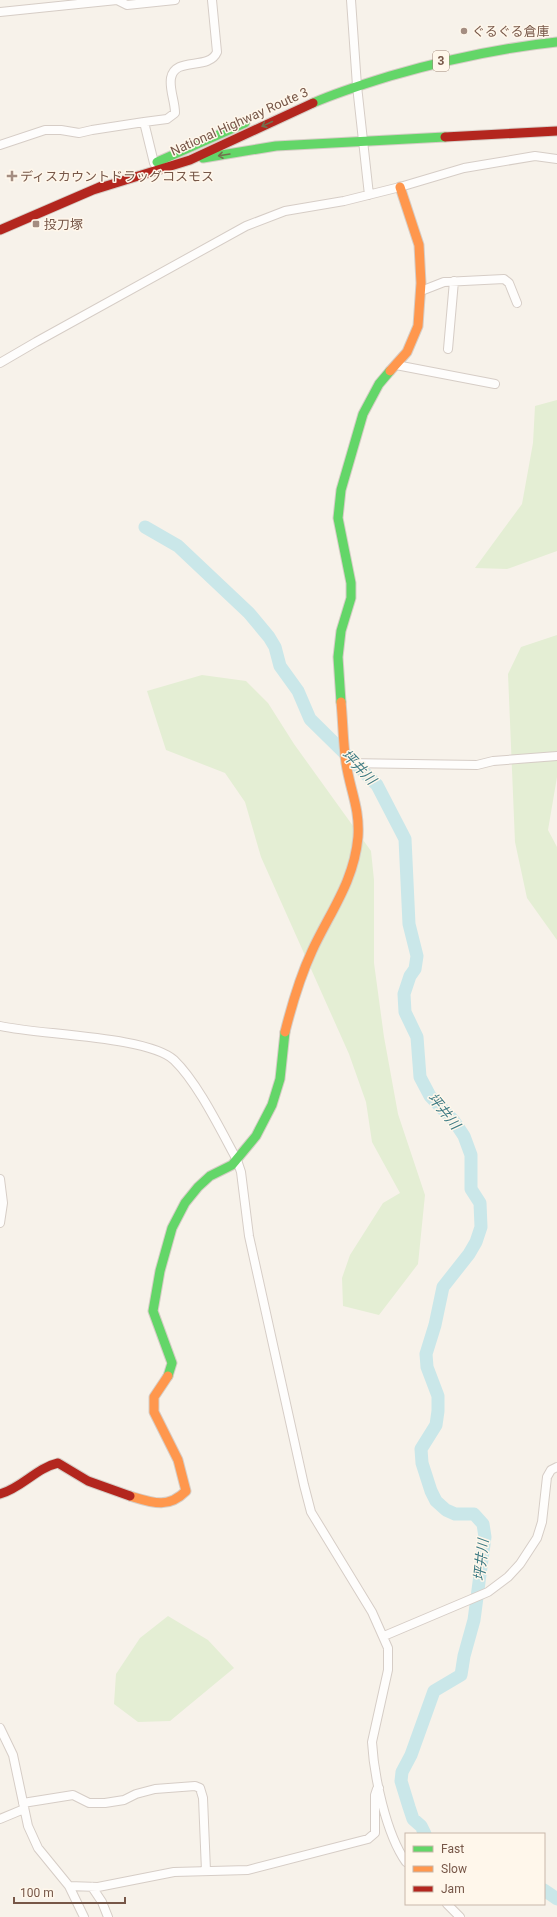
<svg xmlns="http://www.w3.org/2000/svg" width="557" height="1917" viewBox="0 0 557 1917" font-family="Roboto,'Noto Sans JP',sans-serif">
  <rect width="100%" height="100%" fill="#f7f2ea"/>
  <path fill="#e4eed4" d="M557,400V551L507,569L475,568L522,504L533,443L535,406Z
    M557,635V777L548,830L557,847V940L527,898L515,842L508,674L521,647Z
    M202,675L246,681L268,703L294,744L371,851L374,880V963L384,1037L398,1114L425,1195L418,1264L379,1315L343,1306L342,1278L350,1255L383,1203L400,1193L372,1142L366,1102L349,1054L261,857L245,802L225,773L166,750L147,691Z
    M168,1616L208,1640L234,1668L170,1721L138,1722L114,1704L116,1674L140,1638Z"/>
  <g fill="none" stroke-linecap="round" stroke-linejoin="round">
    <path stroke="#cae7e9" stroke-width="13" d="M145,527L178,546L249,613L269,637L275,647L280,666L298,691L310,719L377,785L405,839L409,924L417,956L415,969L410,976L404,994L405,1012L417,1037L420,1077L430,1096L454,1121L464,1136L471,1155V1189L480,1203L481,1227L476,1242L469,1254L443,1287L435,1325L426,1354L427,1367L438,1396V1411L436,1425L421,1449L422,1463L431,1491L436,1501L446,1510L455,1514H474L483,1524L485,1537L474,1620L464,1656L461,1675L434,1691L411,1755L402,1772L401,1781L409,1807L413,1819L421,1826L425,1834
      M544,1890L557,1899"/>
    <g stroke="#d6cdc6" stroke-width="10">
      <path id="street" d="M351,0L357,86L369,195
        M0,12L117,0L127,5L175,0
        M0,145L45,130H61L79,133L92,130L144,122
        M154,163L144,122L167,119L175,113C175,101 169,89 171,78C175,56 209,71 217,52L212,0
        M421,291L444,282L504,279L509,283L517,303
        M448,349L454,281
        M0,363L36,342L246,226L285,211L344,201L400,187L464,168L535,156L557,159
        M396,365L495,384
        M346,763L477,765L493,761L557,756
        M0,1026C39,1035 148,1036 174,1060C198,1083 221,1131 237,1160L241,1172L249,1236L304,1485L311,1512L372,1612L388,1648V1670L372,1742C374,1776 386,1834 406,1862
        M0,1179L3,1203L0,1223
        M384,1636L488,1592L508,1577L520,1564L537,1538L542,1522L547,1477L551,1470L557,1467
        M0,1728L13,1755L28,1826L38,1848L69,1886L84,1917
        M23,1803L73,1795L89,1803H105L124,1800L136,1794L155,1789L195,1786L200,1788L203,1798L206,1871
        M0,1819L24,1809
        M69,1886L98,1887L174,1872L248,1870L368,1839L375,1833V1795L377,1789L379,1788
        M92,1887L102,1902L108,1917
        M447,1904L460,1917"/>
    </g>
    <g stroke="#d6cdc6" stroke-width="11">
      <path id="fast" d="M313,103C338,92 364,84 390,76C445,60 500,48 557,42
        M203,158L276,146L445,137
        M157,162L245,123
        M341,702L338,657L341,631L351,598V583L338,518L341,490L363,414L379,384L390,371
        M168,1376L172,1363L153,1311L160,1271L172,1228L185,1203L198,1187L210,1176L232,1165L256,1136L272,1105L280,1079L285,1032"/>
    </g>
    <g stroke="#d6cdc6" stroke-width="11">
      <path id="slow" d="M390,371L407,352L418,326L421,283L419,245L400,187
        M285,1032C292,1004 300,977 312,951C330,912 354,882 358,837C360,808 350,790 346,763C343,743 343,722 341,702
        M130,1496C153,1503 168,1509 186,1491L178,1460L154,1412V1397L168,1376"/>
    </g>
    <g stroke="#d6cdc6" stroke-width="11">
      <path id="jam" d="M445,137L557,131
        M93,190L190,160L313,103
        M0,230L102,186
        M0,1494C22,1488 36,1468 58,1463L88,1481L130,1496"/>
    </g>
    <use href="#street" stroke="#fefdfc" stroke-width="8"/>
    <use href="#fast" stroke="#63d668" stroke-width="9"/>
    <use href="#slow" stroke="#ff974d" stroke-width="9"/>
    <use href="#jam" stroke="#b3261e" stroke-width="9"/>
  </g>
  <defs><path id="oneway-shaft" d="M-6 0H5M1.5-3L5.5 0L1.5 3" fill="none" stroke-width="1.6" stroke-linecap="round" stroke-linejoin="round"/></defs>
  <g stroke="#73704e">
    <use href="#oneway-shaft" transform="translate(267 124) rotate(155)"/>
    <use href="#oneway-shaft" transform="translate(224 155) rotate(171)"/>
  </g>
  <g fill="#a48d81" stroke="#fff7eb" stroke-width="1.5">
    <circle cx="464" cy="31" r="4"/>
    <path d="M10 170h4v4h4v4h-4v4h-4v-4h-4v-4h4z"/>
    <rect x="32" y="220" width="8" height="8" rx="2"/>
  </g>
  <g text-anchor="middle" stroke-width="3" stroke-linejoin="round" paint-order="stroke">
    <rect fill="#fff7eb" stroke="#a08779" stroke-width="1" x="433" y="51" width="16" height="20" rx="3"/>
    <g font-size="12" font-weight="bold" fill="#775748">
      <text x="441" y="65">3</text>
    </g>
    <g font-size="13" fill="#775748" stroke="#fff7eb" text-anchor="start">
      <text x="472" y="36">ぐるぐる倉庫</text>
      <text x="20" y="181">ディスカウントドラッグコスモス</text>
      <text x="44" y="229">投刀塚</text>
    </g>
    <g font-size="13" fill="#775748" stroke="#fff7eb">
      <text transform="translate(239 121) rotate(-24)" y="5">National Highway Route 3</text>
    </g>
    <g font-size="14" font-style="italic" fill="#3e7b84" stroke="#fff7eb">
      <text transform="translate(359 767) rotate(46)" y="5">坪井川</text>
      <text transform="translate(444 1111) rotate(51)" y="5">坪井川</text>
      <text transform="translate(481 1560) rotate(-84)" y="5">坪井川</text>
    </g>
  </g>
  <rect x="405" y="1833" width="140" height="72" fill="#fff7eb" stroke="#c9b7aa"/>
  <rect x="413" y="1846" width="20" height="6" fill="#63d668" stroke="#c9b7aa"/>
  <text x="441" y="1853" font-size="12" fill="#775748">Fast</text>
  <rect x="413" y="1866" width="20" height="6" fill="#ff974d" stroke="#c9b7aa"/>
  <text x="441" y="1873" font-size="12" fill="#775748">Slow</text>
  <rect x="413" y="1886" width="20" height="6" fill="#b3261e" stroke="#c9b7aa"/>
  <text x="441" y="1893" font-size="12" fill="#775748">Jam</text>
  <path d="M14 1897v6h111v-6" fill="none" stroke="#775748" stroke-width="2"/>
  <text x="20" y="1897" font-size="12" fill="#775748" stroke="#fff7eb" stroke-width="3" paint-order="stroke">100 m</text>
</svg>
